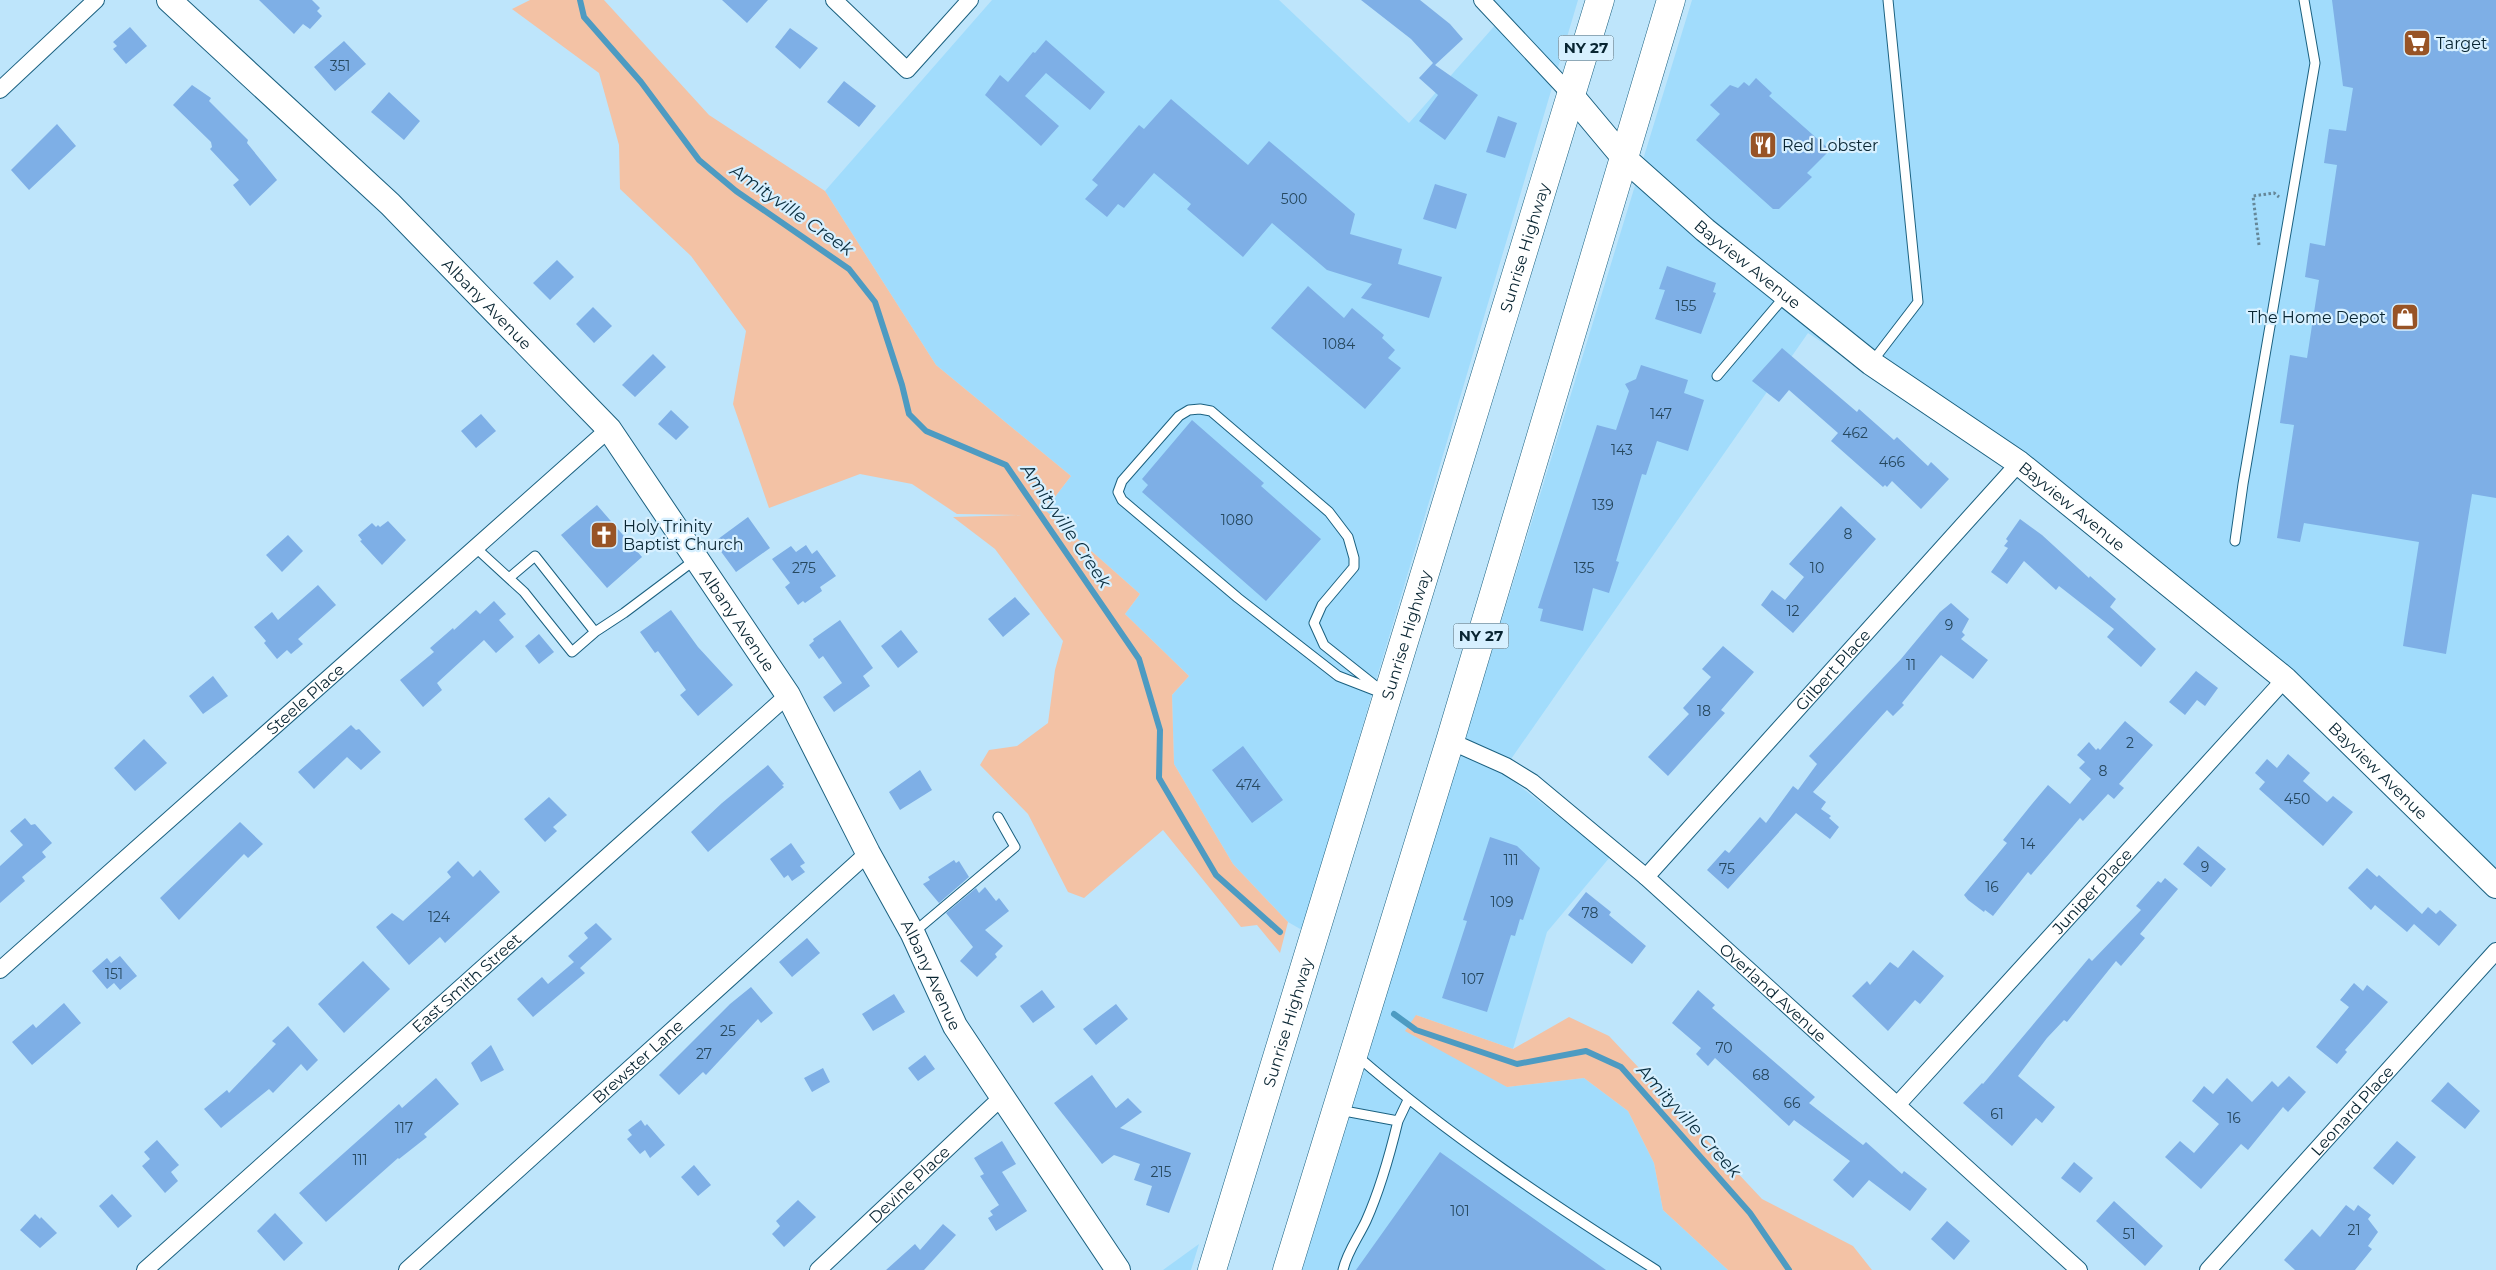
<svg xmlns="http://www.w3.org/2000/svg" width="2496" height="1270" viewBox="0 0 2496 1270" font-family="Montserrat,sans-serif">
  <rect width="100%" height="100%" fill="#bee5fb"/>
  <path fill="#a1dcfc" d="M992,0H1279L1409,123L1505,14L1493,0H1578L1302,930L1288,922L1233,864L1174,764L1172,695L1189,676L1125,614L1140,594L1045,510L1071,476L936,365L825,191Z
    M1692,0H2496V900L2294,696L2008,465L1808,333L1502,772L1610,857L1547,932L1513,1049L1416,1015L1507,1087L1584,1078L1628,1111L1654,1163L1663,1210L1728,1270H1302Z
    M1199,1244L1191,1270H1163Z"/>
  <path fill="#f3c2a5" d="M530,0H604L709,115L825,191L936,365L1071,476L1045,510L1140,594L1125,614L1189,676L1172,695L1174,764L1233,864L1288,922L1280,953L1257,925L1241,927L1163,830L1084,898L1068,892L1028,814L980,765L989,750L1017,746L1048,723L1055,670L1063,641L995,549L953,517L1022,515L957,514L912,484L860,474L769,508L733,404L746,331L691,256L620,189L619,145L599,73L512,9Z
    M1416,1015L1513,1049L1569,1017L1609,1036L1762,1199L1853,1246L1872,1270H1728L1663,1210L1654,1163L1628,1111L1584,1078L1507,1087L1405,1031Z"/>
  <g fill="none" stroke-linecap="round" stroke-linejoin="round">
    <path stroke="#4d9bc2" stroke-width="6" d="M580,0L584,17L641,82L699,160L736,191L849,269L875,302L902,385L909,414L926,431L1006,465L1139,659L1160,730L1159,778L1216,875L1280,932
      M1394,1014L1416,1030L1517,1064L1586,1051L1621,1067L1750,1213L1789,1270"/>
  </g>
  <path fill="#7eafe6" d="M259,0H312L320,8L317,11L322,16L310,29L303,24L294,34Z
    M722,0H768L747,23Z
    M1361,0H1420L1450,24L1463,39L1435,65L1478,95L1445,140L1419,121L1438,95L1419,78L1433,63L1411,39Z
    M2332,0H2496V498L2472,494L2446,654L2403,646L2419,542L2304,523L2300,542L2277,538L2294,425L2280,423L2290,355L2307,358L2319,280L2305,277L2310,243L2325,246L2337,165L2324,163L2329,129L2346,131L2353,88L2343,86Z
    M130,27L147,46L126,64L113,49L117,46L113,42Z
    M790,28L818,48L800,69L775,47Z
    M1046,40L1105,92L1090,110L1046,73L1025,96L1059,126L1041,146L985,95L1000,75L1008,82L1033,52L1035,53Z
    M344,41L366,64L335,91L314,67Z
    M1756,78L1772,93L1769,96L1830,150L1807,173L1812,177L1779,209H1773L1696,140L1720,114L1710,105L1730,85L1738,88L1744,82L1749,86Z
    M844,81L876,106L859,127L827,102Z
    M192,85L211,98L209,101L248,140L247,143L277,180L250,206L233,185L239,180L210,149L212,147L211,142L173,105Z
    M389,92L420,121L404,140L371,112Z
    M1171,99L1248,165L1269,141L1355,214L1350,234L1402,249L1398,264L1442,277L1429,318L1361,298L1372,284L1327,270L1272,223L1243,257L1187,209L1191,204L1154,173L1124,208L1118,204L1107,217L1085,199L1098,185L1092,180L1139,125L1144,129Z
    M1498,116L1517,123L1505,158L1486,152Z
    M57,124L76,146L29,190L11,170Z
    M1435,184L1467,194L1456,229L1423,219Z
    M557,260L574,277L550,300L533,283Z
    M1667,266L1716,283L1713,292L1716,293L1701,334L1655,319L1665,290L1659,289Z
    M1308,286L1344,318L1352,308L1384,335L1382,338L1395,350L1388,358L1401,368L1365,409L1271,328Z
    M593,307L612,326L594,343L576,324Z
    M1782,348L1857,412L1859,409L1894,440L1897,437L1928,466L1931,462L1949,479L1921,509L1892,481L1887,487L1885,485L1883,487L1831,441L1838,433L1789,390L1779,402L1752,381Z
    M653,354L666,367L635,397L622,385Z
    M1641,365L1688,380L1684,393L1704,400L1688,451L1657,441L1646,475L1642,474L1616,561L1619,562L1609,593L1593,588L1583,631L1540,621L1543,609L1538,608L1597,425L1616,430L1629,391L1625,384L1636,379Z
    M671,410L689,427L676,440L658,424Z
    M481,414L496,431L476,448L461,431Z
    M1192,420L1264,483L1261,486L1321,539L1266,601L1142,492L1148,485L1142,479Z
    M597,505L642,557L607,588L561,535Z
    M1841,506L1876,539L1793,633L1761,605L1772,590L1785,600L1804,577L1789,564Z
    M748,517L770,548L736,572L714,542Z
    M2020,519L2042,535L2089,578L2090,576L2116,599L2110,607L2156,649L2141,667L2107,637L2114,629L2059,586L2056,590L2024,561L2007,584L1991,572L2008,548L2004,546L2008,541L2006,539Z
    M388,521L406,540L382,565L360,541L362,540L358,535L372,523L376,527L378,525L380,527Z
    M288,535L303,551L282,572L266,555Z
    M806,545L812,554L817,550L836,576L820,587L822,591L805,603L803,601L798,605L785,587L790,583L772,559L791,546L796,552Z
    M318,585L336,605L298,639L303,644L291,654L287,650L277,659L264,643L266,641L254,627L272,612L278,620Z
    M1015,597L1030,614L1003,637L988,619Z
    M494,601L506,614L499,620L514,637L496,653L484,640L437,683L442,690L423,707L400,680L434,652L430,648L453,628L454,630L476,610L480,614Z
    M1951,603L1969,619L1962,632L1965,635L1961,639L1988,660L1973,679L1941,655L1902,703L1904,705L1893,716L1887,710L1813,792L1826,802L1821,809L1831,816L1829,818L1839,827L1830,839L1796,813L1728,889L1707,870L1725,850L1729,853L1760,817L1766,823L1793,786L1798,790L1817,764L1809,756L1901,659L1940,612Z
    M671,610L698,647L733,685L698,716L680,695L686,690L658,651L655,653L640,632Z
    M840,620L873,668L863,676L870,686L834,712L823,697L842,683L823,656L819,659L809,645L814,641L813,639Z
    M901,630L918,652L898,668L881,646Z
    M539,634L554,652L539,664L525,646Z
    M1723,646L1754,672L1721,710L1725,713L1668,776L1648,757L1689,714L1683,708L1711,677L1702,669Z
    M2196,671L2218,688L2205,706L2197,700L2185,715L2169,702Z
    M213,676L228,696L203,714L189,696Z
    M2125,721L2153,745L2119,784L2124,788L2114,799L2108,794L2083,821L2080,818L2031,875L2028,872L1993,916L1985,910L1984,912L1968,900L1964,895L2007,843L2003,840L2032,804L2048,785L2070,804L2091,779L2079,768L2085,762L2077,755L2089,742L2096,750L2098,748L2100,750Z
    M351,725L356,730L359,729L381,752L361,770L347,757L314,789L298,772Z
    M144,739L167,763L135,791L114,768Z
    M1243,746L1283,800L1252,823L1212,770Z
    M2288,754L2310,773L2303,781L2327,802L2333,796L2353,812L2323,846L2259,789L2265,782L2255,773L2267,759L2277,768Z
    M768,765L784,784L782,785L784,787L708,852L691,832L722,803Z
    M920,770L932,790L900,810L889,792Z
    M549,797L567,815L553,827L557,831L545,842L524,819Z
    M25,818L31,825L35,824L52,843L42,852L46,857L22,877L25,881L0,903V866L23,845L10,831Z
    M240,822L263,844L248,858L244,854L179,920L160,898Z
    M1490,837L1517,846L1540,868L1523,920L1520,919L1515,936L1511,935L1487,1012L1442,998L1467,921L1463,920Z
    M791,843L805,863L800,866L805,872L792,881L788,875L784,878L770,859Z
    M2198,846L2226,869L2211,887L2183,864Z
    M954,860L956,863L959,861L969,877L939,903L923,884L930,880L928,877Z
    M458,861L473,877L480,870L500,892L445,943L440,937L409,965L376,927L392,913L403,921L451,877L447,872Z
    M2367,868L2377,877L2379,875L2422,914L2428,907L2436,914L2440,910L2457,925L2439,946L2414,924L2407,932L2375,905L2371,910L2348,888Z
    M2165,878L2178,889L2140,934L2145,938L2121,966L2116,961L2067,1022L2064,1020L2047,1038L2018,1076L2055,1107L2042,1123L2036,1118L2012,1146L1963,1103L1982,1083L1983,1084L2089,958L2092,961L2141,910L2136,906L2158,881L2161,883Z
    M985,887L996,901L999,898L1009,911L985,930L1003,946L995,954L997,957L977,977L960,961L973,947L946,913L976,888L979,893Z
    M1586,892L1611,912L1609,915L1646,946L1632,964L1568,915Z
    M596,923L612,939L580,968L585,973L533,1017L517,999L542,977L548,984L574,962L568,956L588,938L584,933Z
    M807,938L820,953L792,977L779,962Z
    M1913,950L1944,976L1920,1004L1915,1000L1888,1031L1852,996L1867,981L1870,985L1890,962L1898,968Z
    M120,956L137,976L120,990L114,983L107,989L92,971L107,958L111,963Z
    M363,961L390,989L344,1033L318,1004Z
    M2354,983L2363,991L2367,985L2388,1002L2345,1050L2347,1052L2337,1064L2316,1047L2349,1007L2340,1000Z
    M751,987L773,1013L761,1023L758,1019L706,1075L703,1072L679,1095L659,1075L730,1004Z
    M1042,990L1055,1007L1033,1023L1020,1006Z
    M1698,990L1715,1005L1712,1008L1815,1097L1809,1103L1863,1145L1866,1142L1902,1174L1904,1171L1927,1189L1910,1211L1869,1180L1853,1198L1833,1180L1850,1161L1794,1120L1789,1126L1715,1058L1708,1066L1696,1054L1701,1048L1672,1023Z
    M894,994L905,1012L873,1031L862,1014Z
    M64,1003L81,1023L32,1065L12,1042L33,1024L36,1028Z
    M1116,1004L1128,1019L1096,1045L1083,1029Z
    M288,1026L318,1060L307,1071L301,1064L273,1093L269,1089L221,1128L204,1109L227,1090L229,1093L276,1044L272,1041Z
    M491,1045L504,1070L481,1082L471,1063Z
    M925,1055L935,1069L918,1081L908,1068Z
    M823,1068L830,1082L812,1092L804,1078Z
    M1092,1075L1116,1108L1128,1098L1142,1112L1120,1128L1191,1153L1169,1213L1146,1205L1152,1186L1134,1180L1140,1164L1114,1155L1102,1164L1054,1103Z
    M2289,1076L2306,1092L2288,1112L2283,1107L2248,1150L2241,1144L2201,1189L2165,1157L2180,1141L2194,1153L2219,1124L2192,1101L2204,1086L2213,1094L2227,1078L2252,1102L2272,1081L2278,1087Z
    M436,1078L459,1104L424,1134L427,1137L399,1159L398,1158L326,1222L299,1193L399,1104L402,1108Z
    M2448,1082L2480,1111L2465,1129L2431,1101Z
    M641,1120L645,1126L647,1124L665,1145L650,1158L645,1150L640,1154L627,1139L632,1135L628,1130Z
    M157,1140L179,1165L171,1172L178,1181L165,1193L142,1166L150,1159L144,1152Z
    M1002,1141L1016,1164L1002,1172L1027,1211L996,1231L988,1218L993,1215L990,1211L999,1205L980,1176L984,1174L974,1158Z
    M2397,1141L2416,1157L2393,1185L2373,1168Z
    M1440,1152L1606,1270H1356Z
    M2074,1162L2093,1178L2080,1193L2061,1178Z
    M694,1165L711,1185L698,1196L681,1177Z
    M112,1194L132,1216L118,1228L99,1206Z
    M798,1200L816,1217L784,1247L772,1234L780,1226L776,1221Z
    M2114,1201L2163,1246L2145,1266L2096,1221Z
    M2346,1205L2354,1211L2358,1205L2371,1215L2368,1219L2378,1232L2368,1246L2372,1249L2355,1270H2295L2284,1260L2312,1229L2320,1237Z
    M275,1213L303,1243L284,1261L257,1231Z
    M35,1214L40,1219L41,1217L57,1233L40,1248L20,1230Z
    M1947,1221L1970,1241L1954,1260L1931,1239Z
    M943,1224L956,1235L924,1270H886L915,1244L920,1250Z"/>
  <g fill="none" stroke-linecap="round" stroke-linejoin="round">
    <g stroke="#1b6180" stroke-width="11">
      <path id="lane" d="M1872,362L1918,302L1888,0
        M1717,376L1785,296
        M1200,409L1211,411L1329,512L1348,537L1354,558V567L1322,605L1314,623L1324,645L1387,695L1338,676L1238,598L1122,500L1118,492L1122,481L1179,416L1189,410Z
        M2235,541L2243,484L2315,63L2304,0
        M476,548L524,592L572,652L595,632L624,613L696,559
        M509,578L535,556L595,632
        M913,933L1015,847L998,817
        M1356,1055C1449,1136 1552,1204 1656,1270
        M1339,1110L1398,1121C1390,1154 1380,1190 1366,1221C1358,1238 1347,1252 1343,1270
        M1398,1121L1408,1100"/>
    </g>
    <g stroke="#1b6180" stroke-width="18">
      <g id="street">
        <path d="M834,0L907,70L970,0"/>
        <path d="M1482,0L1572,96"/>
        <path d="M0,90L96,0"/>
        <path id="s1" d="M1450,741L1506,766L1532,782L1646,877L2079,1270"/>
        <path id="s2" d="M1646,877L2019,463"/>
        <path id="s3" d="M0,970L609,429"/>
        <path id="s4" d="M1898,1104L2285,679"/>
        <path id="s5" d="M145,1270L788,695"/>
        <path id="s6" d="M407,1270L868,853"/>
        <path id="s7" d="M818,1270L1001,1098"/>
        <path id="s8" d="M2208,1270L2496,951"/>
      </g>
    </g>
    <g stroke="#1b6180" stroke-width="26">
      <g id="secondary">
        <path id="s9" d="M169,0L390,204L609,429L788,695L868,853L913,934L955,1026L1118,1270"/>
        <path id="s10" d="M1572,96L1623,157L1705,230L1871,363L2019,463L2285,679L2496,886"/>
      </g>
    </g>
    <g stroke="#1b6180" stroke-width="29">
      <g id="highway">
        <path id="s11" d="M1212,1270L1600,0"/>
        <path d="M1287,1270L1450,741L1671,0"/>
      </g>
    </g>
    <path stroke="#658798" stroke-width="3" stroke-dasharray="2.5 2.5" stroke-linecap="butt" d="M2259,245L2253,196L2274,193L2279,197"/>
    <use href="#lane" stroke="#fff" stroke-width="9"/>
    <use href="#street" stroke="#fff" stroke-width="16"/>
    <use href="#secondary" stroke="#fff" stroke-width="24"/>
    <use href="#highway" stroke="#fff" stroke-width="28"/>
  </g>
  <defs>
    <g id="supermarket-square" transform="scale(1.4375)"><rect x="-9" y="-9" width="18" height="18" rx="4" fill="#985426" stroke="#d7f0ff"/><path d="M-6-5.5h2.5l.6 2H6L4.5 2H-2.5L-4.4-4H-6ZM-1.5 3.2a1.3 1.3 0 1 0 .1 0ZM3 3.2a1.3 1.3 0 1 0 .1 0Z" fill="#fff"/></g>
    <g id="restaurant-square" transform="scale(1.4375)"><rect x="-9" y="-9" width="18" height="18" rx="4" fill="#985426" stroke="#d7f0ff"/><path d="M-5-6h1v4h1v-4h1v4h1v-4h1v5L-1.5 .5V6h-2V.5L-5-1ZM5-6V6H3V1.5H1.5Q1.5-4 5-6Z" fill="#fff"/></g>
    <g id="shop-square" transform="scale(1.4375)"><rect x="-9" y="-9" width="18" height="18" rx="4" fill="#985426" stroke="#d7f0ff"/><path d="M-5-2.5h2.3a2.7 3.5 0 0 1 5.4 0H5L5.5 6h-11ZM-1.5-2.5h3a1.5 2.3 0 0 0-3 0Z" fill="#fff"/></g>
    <g id="church-square" transform="scale(1.4375)"><rect x="-9" y="-9" width="18" height="18" rx="4" fill="#985426" stroke="#d7f0ff"/><path d="M-1.2-6h2.4v3.5h3.3v2.4h-3.3V6h-2.4V-.1h-3.3v-2.4h3.3Z" fill="#fff"/></g>
  </defs>
  <g fill-rule="evenodd">
    <use href="#supermarket-square" x="2417" y="43"/>
    <use href="#restaurant-square" x="1763" y="145"/>
    <use href="#shop-square" x="2405" y="317"/>
    <use href="#church-square" x="604" y="535"/>
  </g>
  <g text-anchor="middle" stroke-width="4.5" stroke-linejoin="round" paint-order="stroke">
    <g font-size="14" fill="#26485f">
      <text x="340" y="71">351</text>
      <text x="1294" y="204">500</text>
      <text x="1686" y="311">155</text>
      <text x="1339" y="349">1084</text>
      <text x="1661" y="419">147</text>
      <text x="1855" y="438">462</text>
      <text x="1622" y="455">143</text>
      <text x="1892" y="467">466</text>
      <text x="1603" y="510">139</text>
      <text x="1237" y="525">1080</text>
      <text x="1848" y="539">8</text>
      <text x="804" y="573">275</text>
      <text x="1584" y="573">135</text>
      <text x="1817" y="573">10</text>
      <text x="1793" y="616">12</text>
      <text x="1949" y="630">9</text>
      <text x="1911" y="670">11</text>
      <text x="1704" y="716">18</text>
      <text x="2130" y="748">2</text>
      <text x="2103" y="776">8</text>
      <text x="1248" y="790">474</text>
      <text x="2297" y="804">450</text>
      <text x="2028" y="849">14</text>
      <text x="1511" y="865">111</text>
      <text x="2205" y="872">9</text>
      <text x="1727" y="874">75</text>
      <text x="1992" y="892">16</text>
      <text x="1502" y="907">109</text>
      <text x="1590" y="918">78</text>
      <text x="439" y="922">124</text>
      <text x="114" y="979">151</text>
      <text x="1473" y="984">107</text>
      <text x="728" y="1036">25</text>
      <text x="1724" y="1053">70</text>
      <text x="704" y="1059">27</text>
      <text x="1761" y="1080">68</text>
      <text x="1792" y="1108">66</text>
      <text x="1997" y="1119">61</text>
      <text x="2234" y="1123">16</text>
      <text x="404" y="1133">117</text>
      <text x="360" y="1165">111</text>
      <text x="1161" y="1177">215</text>
      <text x="1460" y="1216">101</text>
      <text x="2354" y="1235">21</text>
      <text x="2129" y="1239">51</text>
    </g>
    <g fill="#d7f0ff" stroke="#476270" stroke-width="1">
      <rect x="1558.5" y="35.5" width="55" height="25" rx="4"/>
      <rect x="1453.5" y="623.5" width="55" height="25" rx="4"/>
    </g>
    <g font-size="15" font-weight="bold" fill="#092532">
      <text x="1586" y="53">NY 27</text>
      <text x="1481" y="641">NY 27</text>
    </g>
    <g font-size="16" fill="#092532" stroke="#d7f0ff" text-anchor="start">
      <text x="2436" y="49">Target</text>
      <text x="1782" y="151">Red Lobster</text>
      <text x="2386" y="323" text-anchor="end">The Home Depot</text>
      <text x="623" y="532">Holy Trinity<tspan x="623" dy="18">Baptist Church</tspan></text>
    </g>
    <g font-size="16" fill="#092532" stroke="#d7f0ff">
      <text dy="6" stroke="none"><textPath href="#s11" startOffset="1069">Sunrise Highway</textPath></text>
      <text dy="6" stroke="none"><textPath href="#s10" startOffset="244">Bayview Avenue</textPath></text>
      <text dy="6" stroke="none"><textPath href="#s9" startOffset="440">Albany Avenue</textPath></text>
      <text dy="6" stroke="none"><textPath href="#s10" startOffset="649">Bayview Avenue</textPath></text>
      <text dy="6" stroke="none"><textPath href="#s9" startOffset="845">Albany Avenue</textPath></text>
      <text dy="6" stroke="none"><textPath href="#s11" startOffset="664">Sunrise Highway</textPath></text>
      <text dy="6" stroke="none"><textPath href="#s2" startOffset="279">Gilbert Place</textPath></text>
      <text dy="6" stroke="none"><textPath href="#s3" startOffset="408">Steele Place</textPath></text>
      <text dy="6" stroke="none"><textPath href="#s10" startOffset="1054">Bayview Avenue</textPath></text>
      <text dy="6" stroke="none"><textPath href="#s4" startOffset="288">Juniper Place</textPath></text>
      <text dy="6" stroke="none"><textPath href="#s9" startOffset="1250">Albany Avenue</textPath></text>
      <text dy="6" stroke="none"><textPath href="#s5" startOffset="431">East Smith Street</textPath></text>
      <text dy="6" stroke="none"><textPath href="#s1" startOffset="412">Overland Avenue</textPath></text>
      <text dy="6" stroke="none"><textPath href="#s11" startOffset="259">Sunrise Highway</textPath></text>
      <text dy="6" stroke="none"><textPath href="#s6" startOffset="311">Brewster Lane</textPath></text>
      <text dy="6" stroke="none"><textPath href="#s8" startOffset="215">Leonard Place</textPath></text>
      <text dy="6" stroke="none"><textPath href="#s7" startOffset="125">Devine Place</textPath></text>
    </g>
    <g font-size="18" font-style="italic" fill="#0b2f40" stroke="#d7f0ff">
      <text transform="translate(792 210) rotate(35)" y="6">Amityville Creek</text>
      <text transform="translate(1066 526) rotate(56)" y="6">Amityville Creek</text>
      <text transform="translate(1689 1121) rotate(48)" y="6">Amityville Creek</text>
    </g>
  </g>
</svg>
